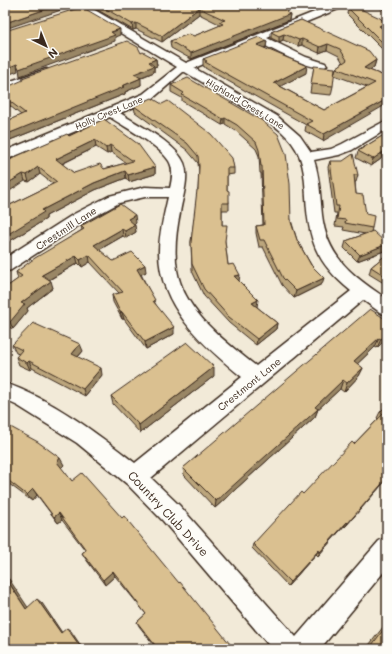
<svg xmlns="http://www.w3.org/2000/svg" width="392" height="654" viewBox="0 0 392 654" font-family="Mali,sans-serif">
  <rect width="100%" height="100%" fill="#f2ead8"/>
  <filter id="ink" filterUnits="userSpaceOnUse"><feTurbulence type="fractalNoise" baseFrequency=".025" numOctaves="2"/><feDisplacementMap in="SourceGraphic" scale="8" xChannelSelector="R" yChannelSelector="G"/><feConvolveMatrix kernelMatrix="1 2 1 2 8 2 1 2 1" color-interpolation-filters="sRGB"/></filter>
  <g filter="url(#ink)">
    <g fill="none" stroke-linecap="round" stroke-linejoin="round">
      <g stroke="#3b2a1e" stroke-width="3">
        <path id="minor" d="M74,5H86L186,63L332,5H345L343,7L267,38L306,57L325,63L327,65L325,67C311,71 272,49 258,42L194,68L277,116L300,136L311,152L331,149L342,144L387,120V129L352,150L339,155L314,160C320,178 320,196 322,215C327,258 354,277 387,299V315L381,313L363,300L151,478L179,505L296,637L379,541L387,537V568L320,649H272L163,521L127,484L77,443L18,406L5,400V383C53,400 95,432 135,463L242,377C203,345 159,307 159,252C159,234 164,215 168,197H145L119,203L84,222L11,270L5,272V258L74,214L109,196L145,187L170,188C172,180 174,169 169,161C159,145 126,128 110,117L5,160V151L143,94L177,67ZM183,72H185C202,82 219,92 237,103C257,115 284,127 296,149C304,163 305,180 306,196C308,239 316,263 351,291L256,366C226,342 184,312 177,270C174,251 176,232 180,213C182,198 190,178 184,163C175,142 138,125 120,113L151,100Z
          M46,69L50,70L52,72L50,74L5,90V83Z"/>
      </g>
      <use href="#minor" fill="#fdfcf7" fill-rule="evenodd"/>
    </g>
    <path fill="#bba57c" stroke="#3b2a1e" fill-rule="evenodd" d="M89,5H291L287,13L290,14L289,20L191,59L171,48L170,41L194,36L219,26V24L199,14L162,42L136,29L133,30Z
      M294,5H310L302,8Z
      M376,5H387V12Z
      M348,8L387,32V53L382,49L347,14Z
      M301,20L376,60L374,67L369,70L387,77L323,141L305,131L306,125L205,68V67L203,66V59L267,41L266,47L264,48L306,73L280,86L324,110L367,87L334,75L336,68L343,63L339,56L327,50L319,53L302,45L298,46L283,40L279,42L271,38V32Z
      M141,53L156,59L157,66L154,67V72L140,78L141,85L125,92V94L5,142V122L21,115L10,106L5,108V88Z
      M314,66L333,86L331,95L310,93Z
      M171,85L261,120L297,240L322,284L294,298L282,285L263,247H259L256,233V226L263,225L261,173H260L259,156L256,149L236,131L225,124L222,125L182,101V98L171,92Z
      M134,106L234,168V174L227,175V190L229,203V210H222V225L225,242L228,265L257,307L277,323L276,329L256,345L229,323L204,296L192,271L191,242L198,190L199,172L198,163L187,150L135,112Z
      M104,119L155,167V174L129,182L126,178L95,190L46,216V219L5,244V210L7,209L6,207L53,184L40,174L29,182L25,181L5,163L69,136ZM96,147L107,154L111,152L126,163L104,169L74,173L62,164Z
      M387,133V156H382L381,159L371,166L356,158L358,151Z
      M330,161L358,175L356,182H355L356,194L366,214L372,228L371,232L387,244L384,251L357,261L344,248L346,241L365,234L343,230L344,227L335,226L337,213H334L328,167Z
      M136,223L134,224L136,232L126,238L123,236L99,250L113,261L146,272L141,274L156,305L174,334L146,349L124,319H122L113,302L112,295L119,293L90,262L82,267L78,263L49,280L53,288L27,308L28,311L13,329L6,326L5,327V288L18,279L16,272L82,230L81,226Z
      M387,254V285L369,274L371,267Z
      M387,320V338L377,348L375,347L357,364L363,368L359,376L344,392L340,389L318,409L315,417L215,508L184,475L183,468Z
      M12,345L83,351L78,357L102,375L85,396L32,368L30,370L19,365L16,357L19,354L16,353Z
      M214,376L140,433L113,404L111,396Z
      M387,405V479L345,527L344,526L318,556L316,554L288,586L252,548L253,544L354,444L378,419L377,418L380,412Z
      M5,424L64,465L61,468L72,481L229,647L227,649H157L139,626L137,622L146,614L115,576L105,585L85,558L82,553L85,550L62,520L58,523L37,495L32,501L5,481Z
      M387,622V649H366Z"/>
    <path fill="#998665" stroke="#3b2a1e" d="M58,5H74L73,6L5,29V23Z
      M289,5H291L286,16L290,14L289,20L191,59V53L286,12Z
      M303,5H310L302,8Z
      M199,8V14L162,42V36Z
      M136,23V29L133,30L132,24Z
      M385,23L383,29L379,26Z
      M120,29V35L115,37V41L20,76L19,69Z
      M284,34L283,40L279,42V36Z
      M302,39V45L298,46L299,40Z
      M267,41L266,47L256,52L257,45Z
      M328,44L327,50L319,53L320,47Z
      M156,59L157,66L154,67V72L134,80V74L149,62Z
      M376,60L374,67L363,75L364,68Z
      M17,64L18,71L5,76V69Z
      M307,66L306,73L273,90L274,83Z
      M141,78V85L125,92V94L5,142V135Z
      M387,99V104L323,141L324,134Z
      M8,100L10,106L5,108V101Z
      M225,118V124L222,125L223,119Z
      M95,140L96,147L57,166L56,159Z
      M110,145L111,152L107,154L106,148Z
      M383,152L381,159L371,166L373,159Z
      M38,167L40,174L29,182L27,175Z
      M155,167V174L129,182L128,175Z
      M125,171L126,178L95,190L46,216V219L5,244V236L42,210L94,183Z
      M23,174L25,181L5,194V185Z
      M135,215L136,223L129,227L128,219Z
      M135,225L136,232L126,238L125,231Z
      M122,229L123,236L95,252L94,245Z
      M387,244L384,251L357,261L360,255Z
      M89,255L90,262L82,267L80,260Z
      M76,256L78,263L45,282L42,275Z
      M145,265L146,272L138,276L137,269Z
      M240,275L239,281L234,276Z
      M324,278L322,284L294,298L296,291Z
      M51,281L53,288L27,308L28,311L13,329L10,322L21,303Z
      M258,300L257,307L252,303Z
      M120,312H122L124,319H122Z
      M277,323L276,329L256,345L257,339Z
      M174,327V334L146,349L145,342Z
      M387,333V338L377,348L381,339Z
      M379,338L375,347L351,370L354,361Z
      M80,344L83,351L74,361L72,354Z
      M29,361L32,368L30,370L27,363Z
      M214,367V376L140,433L139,425Z
      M101,368L102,375L85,396L83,389Z
      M363,368L359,376L344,392L347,383Z
      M343,380L340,389L314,413L318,409L315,417L215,508L216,501Z
      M60,458L64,465L60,469L57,462Z
      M387,478V479L345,527L348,523Z
      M33,489L37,495L32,501L27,495Z
      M59,513L62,520L58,523L54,517Z
      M347,522L344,526L318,556L320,552Z
      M319,550L316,554L288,586L290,582Z
      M113,571L115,576L105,585L103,580Z
      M5,576L9,579L31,612L26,609Z
      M37,599L42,603L65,637L61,633Z
      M67,628L71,631L83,649H82Z"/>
    <path fill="#dac090" stroke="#3b2a1e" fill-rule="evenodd" d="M5,5H58L5,23Z
      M99,5H289L286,12L290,14L191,53L170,41L189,34L194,36L223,24L219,22L225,20L199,8L162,36L136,23L132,24Z
      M354,6L380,18L385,23L379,26L387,32V46L383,43L348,8Z
      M82,7L120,29L111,32L115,35L19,69L17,64L5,69V31Z
      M301,20L369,51L376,60L364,68L387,77V99L324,134L306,124L312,121L205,62L207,61L203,59L259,37L267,41L257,45L307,66L274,83L324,110L375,83L336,68L347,60L340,49L328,44L320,47L302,39L299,40L284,34L279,36L271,32Z
      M127,41L138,47L141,53L143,52L156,59L149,62L154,66L134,74L141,78L122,86L124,87L5,135V122L25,113L8,100L5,101V88L23,80L22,78Z
      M314,66L335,68L333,86L311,84Z
      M188,78L261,120L278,134L286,154L290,184L291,222L297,240L311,265L324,278L296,291L283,278L264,240H260L256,226L264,225L262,166H261L259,150L256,142L237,125L225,118L223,119L182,95L184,93L171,85Z
      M152,98L162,104L168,101L211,134L232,158L234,168H227V190L229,191V203H222V225H227L225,241L228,265L234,264L240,275L234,276L258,300L252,303L277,323L257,339L229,317L204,289L192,264L191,242L197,190H198L199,166L198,156L187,143L134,106Z
      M104,119L138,144L155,167L128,175L125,171L94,183L42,210L44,212L5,236V210L8,209L6,207L57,182L38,167L27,175L23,174L5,185V163L17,156L67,134L69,136ZM95,140L106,148L110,145L133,161L104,169L100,164L74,173L56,159Z
      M387,133V149H384L383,152L373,159L358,151Z
      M353,154L358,175H354L356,194L363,195L366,214L374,216L372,228L345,223L346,220L337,219L339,206H336L330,161H343Z
      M120,204L135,215L128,219L135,225L125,231L122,229L94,245L113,261L132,252L145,265L137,269L155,300L153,301L174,327L145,342L122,312H120L112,295L123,292L89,255L80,260L76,256L42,275L51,281L21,303L25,304L10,322L5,320V310L7,305L5,303V288L22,276L16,272L35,258L84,229L81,226Z
      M373,231L387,244L360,255L346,241Z
      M387,254V277L371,267Z
      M370,309L387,320V333L381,339L379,338L354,361L363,368L347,383L343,380L315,407L318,409L216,501L183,468Z
      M33,323L80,344L72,354L101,368L83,389L29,361L27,363L16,357L22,350L12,345Z
      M187,342L214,367L139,425L111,396Z
      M387,405V478L348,523L347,522L320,552L319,550L290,582L253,544L301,492L303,494L352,442L354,444L383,414L380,412Z
      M5,424L38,442L60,458L57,462L72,481L82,473L122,518L124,516L179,583L180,582L230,644L226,649H158L137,622L146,614L113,571L103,580L82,553L86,550L59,513L54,517L33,489L27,495L5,478Z
      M5,577L26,609L37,599L61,633L67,628L82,649H5Z
      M387,625V649H369Z"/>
  </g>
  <g text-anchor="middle" stroke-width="3" stroke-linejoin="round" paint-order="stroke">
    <g font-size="9" fill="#3b2a1e" stroke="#fdfcf7">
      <text transform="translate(245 104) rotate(31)" y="3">Highland Crest Lane</text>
      <text transform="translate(109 113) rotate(-23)" y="3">Holly Crest Lane</text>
    </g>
    <g font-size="10" fill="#3b2a1e" stroke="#fdfcf7">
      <text transform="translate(66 228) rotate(-33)" y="4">Crestmill Lane</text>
      <text transform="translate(249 384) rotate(-39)" y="4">Crestmont Lane</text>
    </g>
    <g font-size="12" fill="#3b2a1e" stroke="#fdfcf7">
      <text transform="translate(168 514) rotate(47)" y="4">Country Club Drive</text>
    </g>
  </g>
  <rect width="392" height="654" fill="none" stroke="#fdfcf7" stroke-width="20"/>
  <rect x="10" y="10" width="372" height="634" fill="none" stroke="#3b2a1e" stroke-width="1.5" filter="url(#ink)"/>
  <g transform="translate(46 46) rotate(137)" stroke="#fdfcf7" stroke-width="3" paint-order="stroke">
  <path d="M0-3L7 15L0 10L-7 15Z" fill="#3b2a1e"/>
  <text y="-6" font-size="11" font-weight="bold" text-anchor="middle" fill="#3b2a1e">N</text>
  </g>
</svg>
